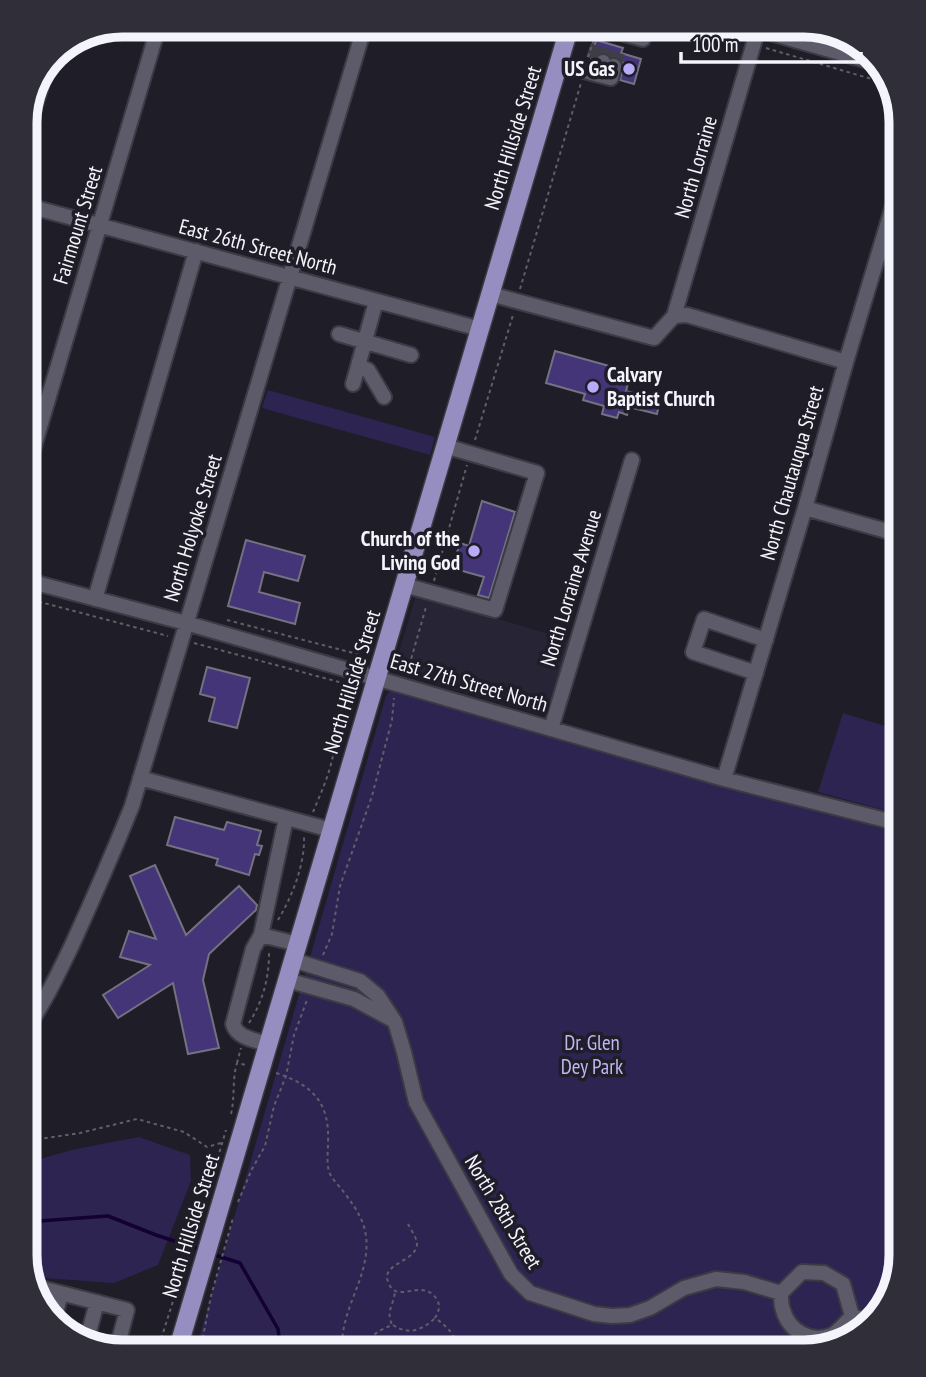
<svg xmlns="http://www.w3.org/2000/svg" width="926" height="1377" viewBox="0 0 926 1377" font-family="'PT Sans Narrow',sans-serif">
  <rect width="100%" height="100%" fill="#1e1d28"/>
  <path fill="#272435" d="M416,595L570,640L550,710L545,714H539L396,673L394,669Z"/>
  <path fill="#2e2452" d="M268,390L435,437L430,455L262,408Z
    M394,691L901,834V1255L888,1304L852,1340L804,1352H195L386,696L389,692Z
    M843,713L901,731V803H898L895,808L888,811L818,792Z
    M139,1137L190,1155L191,1181L158,1265L114,1283L30,1277L25,1255V1163L76,1149Z"/>
  <g fill="none" stroke-linecap="round" stroke-linejoin="round">
    <path stroke="#120132" stroke-width="3.5" d="M25,1222L108,1216L156,1235L202,1250
      M212,1254L240,1263L278,1329L281,1352"/>
  </g>
  <path fill="#443478" stroke="#747280" stroke-width="2" d="M596,40L623,48L621,53L641,59L634,84L620,80L623,68V63L620,59L616,57H611L606,53H602L597,55L594,59H591Z
    M555,351L631,372L626,391L660,400L657,414L629,407L627,415L619,412L617,418L602,414L604,406L583,400L585,394L546,383Z
    M482,501L515,512L489,598L478,595L484,577L452,568L460,543L469,546Z
    M246,540L305,556L298,581L264,572L259,592L300,603L295,624L228,606Z
    M207,667L250,678L237,728L209,721L215,698L200,694Z
    M175,817L224,830L227,822L261,831L257,845L262,846L259,855L255,854L249,875L216,865L218,859L167,845Z
    M155,865L186,935L239,886L257,905L256,910L209,954L203,980L219,1048L188,1054L173,983L118,1018L103,995L150,965L120,957L129,931L156,939L130,876Z"/>
  <g fill="none" stroke-linecap="round" stroke-linejoin="round">
    <path stroke="#3e3d48" stroke-width="14" stroke-dasharray="14 7" stroke-linecap="butt" d="M593,59L599,41
      M603,62L608,43
      M614,66L620,47"/>
    <g stroke="#3c3b44" stroke-width="18">
      <path id="minor" d="M591,25L643,39L647,25
        M742,25L879,64
        M793,39L798,25
        M559,64L599,75L603,62
        M599,75L611,78L614,66
        M25,136L45,74
        M25,205L480,329
        M490,294L654,338L674,316L687,315L846,362
        M674,316L758,29
        M339,334L411,355
        M358,366L368,370L384,397
        M353,384L376,301
        M25,477L159,25
        M805,508L901,535
        M25,580L186,623L724,779L901,824
        M404,585L495,610L537,473L445,446
        M95,599L196,251
        M756,673L693,652L704,619L766,640
        M551,729L632,460
        M140,778L331,830
        M724,779L805,508L846,362L901,179
        M261,935L298,944
        M293,960L360,981L378,996L395,1022L404,1052L416,1102L511,1274L530,1293L594,1314L612,1316L630,1315L650,1308L684,1288L716,1279L744,1282L781,1293
        M287,980L354,999L391,1019
        M25,1030C44,1004 58,974 72,945C93,899 113,853 132,806L365,25
        M268,1044C255,1040 237,1038 233,1024L253,949L261,935L286,818
        M802,1272L824,1273L843,1284L852,1316C846,1322 839,1331 832,1335C811,1344 789,1331 783,1310C781,1305 781,1299 781,1293Z
        M35,1295L37,1287L127,1310L116,1352
        M852,1316L871,1322
        M54,1320L61,1293
        M86,1343L97,1302"/>
    </g>
    <g stroke="#3c3b44" stroke-width="21">
      <path id="major" d="M177,1352L570,25"/>
    </g>
    <path stroke="#605f69" stroke-width="2" stroke-dasharray="3.5 3.5" stroke-linecap="butt" d="M688,25L740,40
      M766,48L892,85
      M588,57L594,39
      M520,289L581,83
      M475,440L513,315
      M434,581L467,465
      M25,598L168,636
      M227,620L361,655
      M194,643L350,685
      M399,668L408,670L426,607
      M313,812C320,795 328,778 332,760C338,737 338,710 350,690
      M278,920C292,897 305,864 304,837
      M323,955L332,934L340,886L372,796L392,720L394,698
      M249,1023C263,1001 269,978 269,953
      M237,1063L241,1048
      M276,1073C313,1085 330,1103 328,1143C328,1153 326,1165 330,1174C333,1180 339,1186 343,1191C359,1212 369,1227 366,1254C362,1288 338,1318 343,1352
      M231,1114C235,1098 232,1079 237,1063L246,1065
      M25,1146L39,1139L80,1133L137,1119L184,1132L207,1147L221,1143
      M238,1202L252,1169L265,1146L274,1106L286,1076L294,1035L307,1000
      M408,1224C411,1230 417,1238 417,1244C416,1263 378,1263 389,1284C398,1304 421,1278 436,1298C441,1305 439,1311 435,1318C448,1327 457,1336 457,1352
      M393,1325C408,1335 421,1331 434,1319
      M157,1352L174,1298L177,1295L226,1130
      M200,1352L211,1296L233,1218
      M364,1352C366,1337 378,1331 392,1325C386,1310 393,1307 395,1292"/>
    <use href="#minor" stroke="#5d5b69" stroke-width="14"/>
    <use href="#major" stroke="#968ec0" stroke-width="18"/>
  </g>
  <g fill="#b8abf7" stroke="#1e1d28" stroke-width="2.5">
    <circle cx="629" cy="69" r="7"/>
    <circle cx="593" cy="387" r="7"/>
    <circle cx="474" cy="551" r="7"/>
  </g>
  <g text-anchor="middle" stroke-width="7" stroke-linejoin="round" paint-order="stroke">
    <g font-size="21" font-weight="bold" fill="#f4f4fc" stroke="#1e1d28" text-anchor="end">
      <text x="615" y="76">US Gas</text>
      <text x="607" y="382" text-anchor="start">Calvary<tspan x="607" dy="24">Baptist Church</tspan></text>
      <text x="460" y="546">Church of the<tspan x="460" dy="24">Living God</tspan></text>
    </g>
    <g font-size="21" fill="#f4f4fc" stroke="#1e1d28">
      <text transform="translate(513 138) rotate(-73)" y="7">North Hillside Street</text>
      <text transform="translate(696 167) rotate(-74)" y="7">North Lorraine</text>
      <text transform="translate(78 225) rotate(-73)" y="7">Fairmount Street</text>
      <text transform="translate(258 247) rotate(15)" y="7">East 26th Street North</text>
      <text transform="translate(792 473) rotate(-74)" y="7">North Chautauqua Street</text>
      <text transform="translate(193 528) rotate(-73)" y="7">North Holyoke Street</text>
      <text transform="translate(571 588) rotate(-73)" y="7">North Lorraine Avenue</text>
      <text transform="translate(352 682) rotate(-73)" y="7">North Hillside Street</text>
      <text transform="translate(469 683) rotate(16)" y="7">East 27th Street North</text>
      <text transform="translate(503 1212) rotate(59)" y="7">North 28th Street</text>
      <text transform="translate(191 1226) rotate(-73)" y="7">North Hillside Street</text>
    </g>
    <g font-size="21" fill="#bfb6f3" stroke="#1e1d28">
      <text x="592" y="1050">Dr. Glen<tspan x="592" dy="24">Dey Park</tspan></text>
    </g>
  </g>
  <path d="M0 0H926V1377H0ZM122 37H804A85 85 0 0 1 889 122V1255A85 85 0 0 1 804 1340H122A85 85 0 0 1 37 1255V122A85 85 0 0 1 122 37Z" fill="#2f2e39" fill-rule="evenodd"/>
  <path fill="none" stroke="#f4f4fc" stroke-width="9" d="M122 37H804A85 85 0 0 1 889 122V1255A85 85 0 0 1 804 1340H122A85 85 0 0 1 37 1255V122A85 85 0 0 1 122 37Z"/>
  <path d="M681 52v10h180v-10" fill="none" stroke="#f4f4fc" stroke-width="3.5"/>
  <text x="692" y="52" font-size="21" fill="#f4f4fc" stroke="#1e1d28" stroke-width="5" paint-order="stroke">100 m</text>
</svg>
